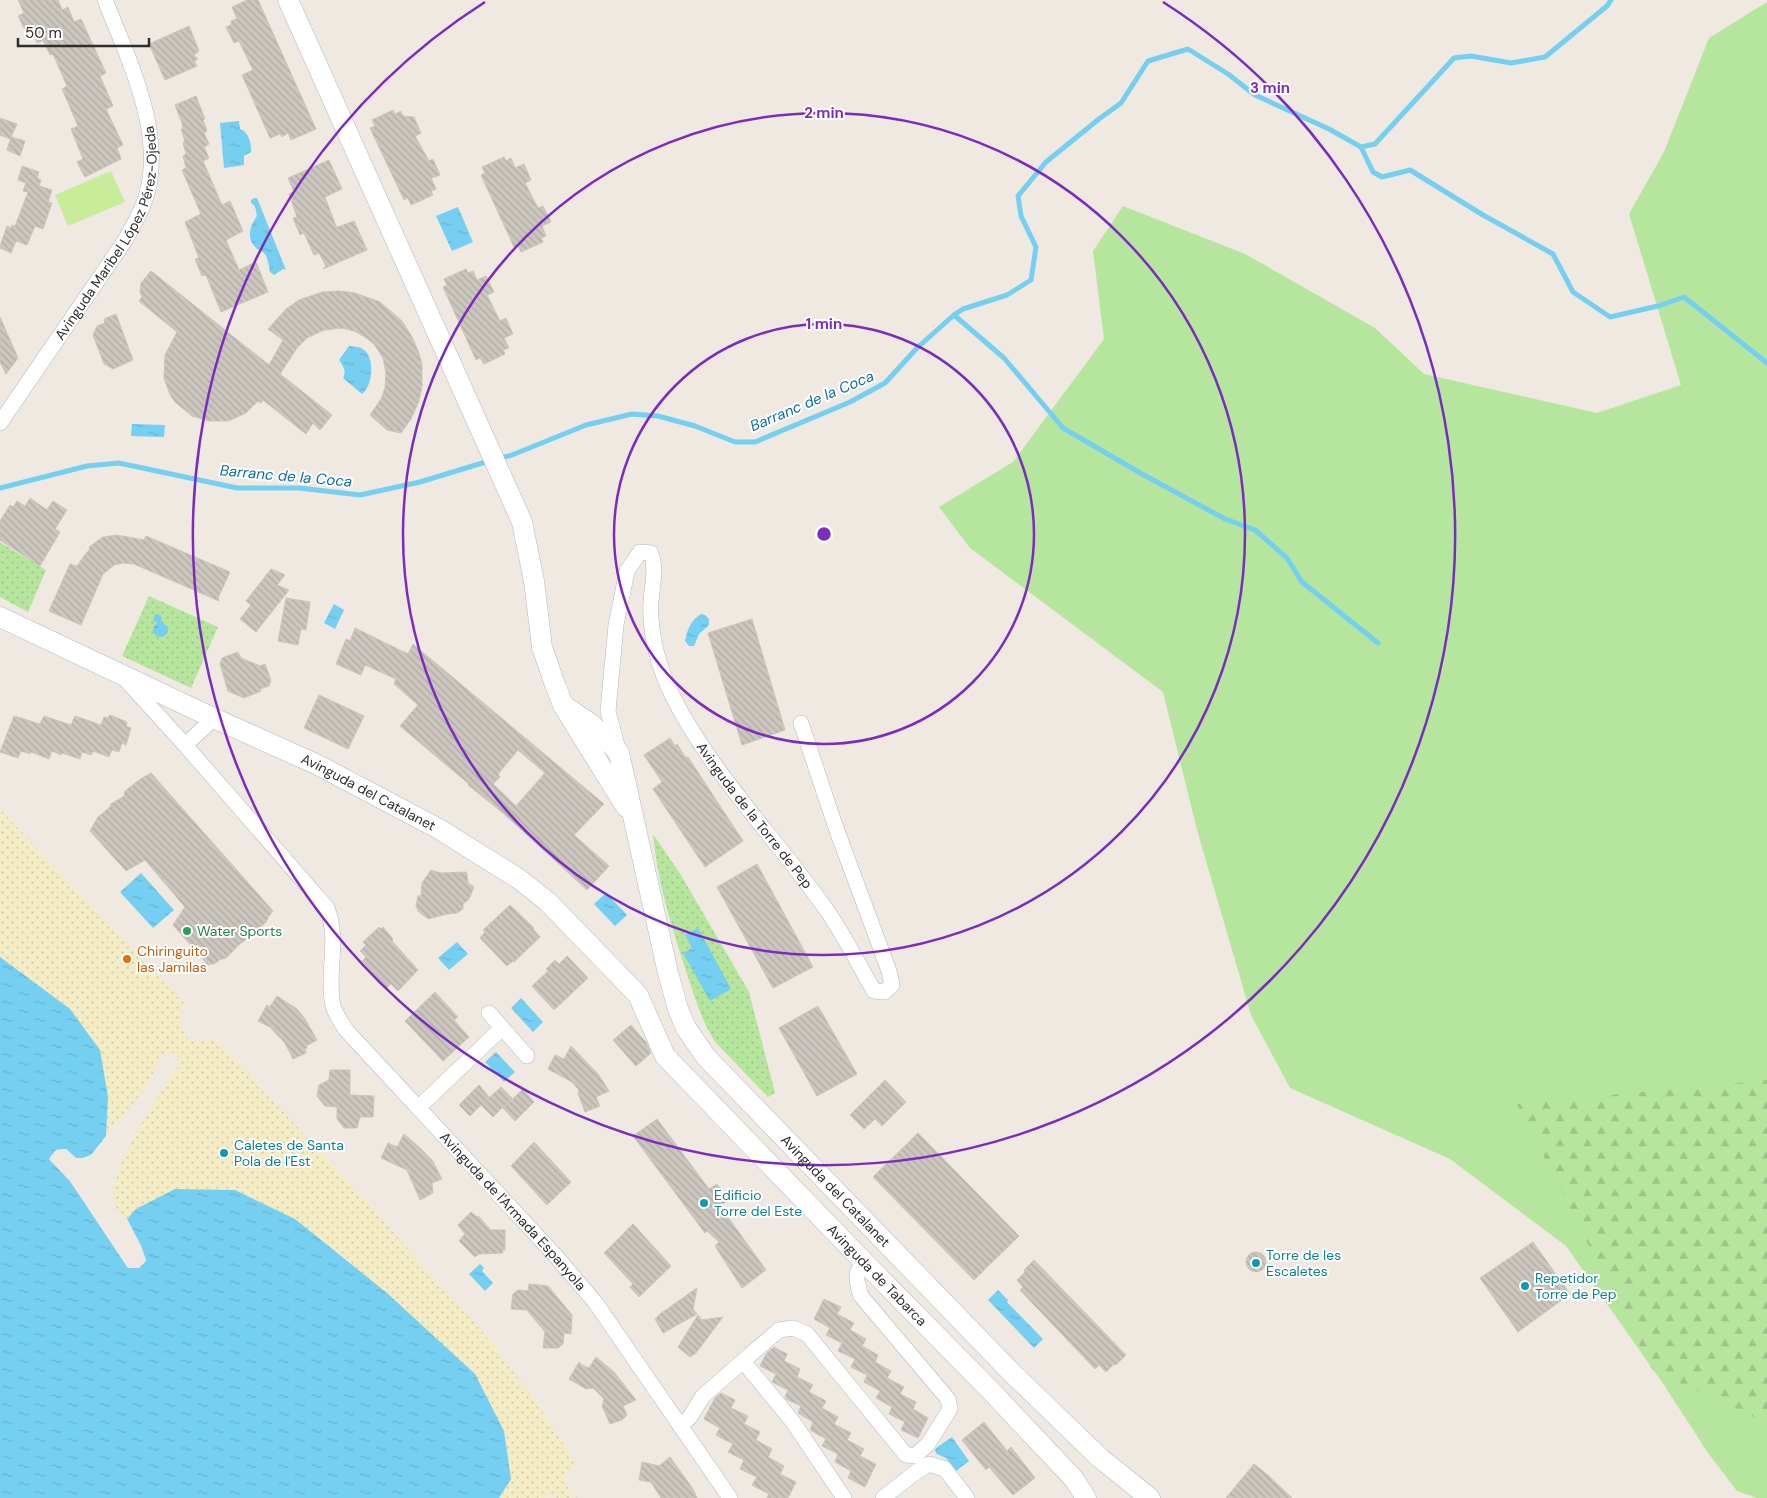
<svg xmlns="http://www.w3.org/2000/svg" width="1767" height="1498" viewBox="0 0 1767 1498" font-family="'DM Sans',sans-serif">
  <defs>
    <pattern id="forest-firs" width="22" height="20" patternUnits="userSpaceOnUse" patternTransform="scale(1.25)"><rect width="22" height="20" fill="#b6e59e"/><path d="M5 1l3.5 6h-7zM16 11l3.5 6h-7z" fill="#9dc588"/></pattern>
    <pattern id="sand-dots" width="8" height="8" patternUnits="userSpaceOnUse" patternTransform="scale(1.25)"><rect width="8" height="8" fill="#f3ecc5"/><path d="M2 2h.1M6 6h.1" fill="none" stroke="#d1cbaa" stroke-width="1.8" stroke-linecap="round"/></pattern>
    <pattern id="garden-dots" width="8" height="8" patternUnits="userSpaceOnUse" patternTransform="scale(1.25)"><rect width="8" height="8" fill="#b6e59e"/><path d="M2 2h.1M6 6h.1" fill="none" stroke="#9dc588" stroke-width="1.8" stroke-linecap="round"/></pattern>
    <pattern id="water-ripples" width="26" height="14" patternUnits="userSpaceOnUse" patternTransform="scale(1.25)"><rect width="26" height="14" fill="#75cff0"/><path d="M2 4q2-2 4 0t4 0M15 11q2-2 4 0t4 0" fill="none" stroke="#66b2ce"/></pattern>
    <pattern id="building-back-hatch" width="6" height="6" patternUnits="userSpaceOnUse" patternTransform="scale(1.25)"><rect width="6" height="6" fill="#cbc7bf"/><path d="M-1 5l2 2M0 0l6 6M5-1l2 2" fill="none" stroke="#afaba4"/></pattern>
  </defs>
  <rect width="100%" height="100%" fill="#efe9e1"/>
  <path fill="#b6e59e" d="M1767,2V1498H1757L1737,1491L1708,1453L1664,1385L1566,1246L1450,1159L1290,1088L1251,1015L1197,830L1163,692L970,548L939,507L1013,462L1104,339L1093,251L1123,206L1245,254L1375,328L1424,374L1597,413L1681,385L1629,214L1664,152L1709,38Z"/>
  <path fill="url(#forest-firs)" d="M1767,1080V1423L1652,1370L1517,1104Z"/>
  <path fill="url(#sand-dots)" d="M0,809L184,1003C177,1020 179,1025 189,1040L200,1042L215,1037L369,1205L487,1337L534,1399L576,1463C574,1466 569,1470 567,1473C563,1482 569,1494 578,1498H556L549,1494L544,1498H499L511,1479L136,1209L127,1219C124,1216 119,1212 116,1208C100,1179 163,1089 180,1064L179,1058L171,1052L164,1054L139,1097L106,1136L108,1097L70,1009L0,957Z"/>
  <path fill="url(#garden-dots)" d="M0,542L46,570L28,612L0,597Z
    M149,596L218,627L191,688L122,656Z
    M653,834L681,875L749,992L775,1093L768,1097L716,1043C700,1019 693,991 684,965C670,922 657,879 653,834Z"/>
  <path fill="#c9ec9a" d="M111,171L125,202L68,226L55,195Z"/>
  <path fill="url(#water-ripples)" d="M239,121L240,129C248,131 252,144 251,152L244,156V165L224,168L220,123Z
    M254,198H257L286,270L283,269L274,275L270,272C269,267 268,257 264,253C262,251 259,250 257,249C246,239 249,227 257,216L255,206L251,203V200Z
    M458,207L473,242L452,251L436,216Z
    M349,346C354,347 360,346 364,350C375,358 373,386 362,394L343,378C347,371 343,366 339,360Z
    M132,424L165,425L164,437L131,436Z
    M334,604L344,610L335,629L324,623Z
    M155,614L161,615L162,620L161,622L168,627V632L163,637L156,636C152,632 152,627 157,623L153,620Z
    M701,614L705,615L709,619V625L699,634L694,646H689L685,641C687,630 691,620 701,614Z
    M141,873L174,910L153,928L120,892Z
    M606,893L627,915L615,926L594,904Z
    M698,928L731,989L710,1001L683,953L692,948L685,935Z
    M457,942L468,954L449,970L438,958Z
    M0,957L70,1009L100,1050L108,1097L106,1136L91,1155L83,1158H76L66,1149L56,1150L49,1159L70,1181L128,1268H139L146,1260L141,1246L127,1219L136,1209L175,1189L235,1190L295,1219L387,1293L475,1374L504,1431L511,1479L499,1498H0Z
    M521,998L543,1022L533,1032L511,1008Z
    M496,1052L515,1072L504,1082L485,1062Z
    M480,1264L484,1268L482,1271L493,1283L485,1291L469,1274Z
    M998,1290L1008,1300L1007,1302L1043,1339L1034,1348L988,1300Z
    M952,1437L969,1461L956,1471L946,1458L937,1454L935,1451L936,1448Z"/>
  <path fill="#efe9e1" d="M109,1133L108,1137L92,1157L84,1161L75,1160L65,1152H57L52,1159L72,1179L130,1266H138L143,1260L139,1247L124,1220L125,1218L127,1219L141,1246L146,1261L139,1268H128L70,1181L49,1159L56,1150L66,1149L76,1158H83L91,1155Z"/>
  <g fill="none" stroke-linecap="round" stroke-linejoin="round">
    <path stroke="#75cff0" stroke-width="5" d="M1361,147L1373,172L1382,177L1410,170L1483,215L1553,254L1573,292L1610,317L1658,306L1684,297L1767,363
      M954,315L1004,358L1063,428L1142,474L1225,519L1255,530L1287,558L1302,582L1378,643
      M497,459L512,455L586,425L632,414L658,416L695,426L735,442H755L850,402L885,383L918,347L954,315L963,309L1007,295L1031,280L1036,247L1021,216L1018,196L1046,162L1099,119L1121,103L1148,61L1188,49L1228,74L1255,95L1329,129L1361,147L1375,144L1454,58L1471,56L1511,63L1545,57L1607,6L1611,0
      M0,488L87,466L119,463L237,488H299L360,495L420,482L489,461"/>
  </g>
  <path fill="url(#building-back-hatch)" stroke="#cbc5ba" fill-rule="evenodd" d="M18,0H58L62,10L68,7L74,22L81,19L106,73L100,76L113,106L106,109L123,145L117,148L121,159L85,177L77,162L83,159L71,129L78,126L62,89L67,86L53,54L50,55L43,40L37,43L31,27L25,30L18,16L24,13Z
    M247,0H258L316,129L291,140L288,133L282,137L280,134L270,138L242,75L253,70L239,41L234,43L226,27L231,25V21L237,19L232,7Z
    M189,26L199,51L194,55L198,59L194,61L197,66L165,80L149,44Z
    M196,96L205,119L203,120L207,131L204,133L209,144L204,147L209,158L203,161L222,205L230,201L243,231L226,240L239,270L256,262L268,292L221,312L206,275L202,276L195,259L199,258L185,222L201,214L182,170L186,168L183,156L186,154L183,143L185,141L181,129H183L182,123L175,105Z
    M393,110L395,114L401,111L403,116L414,117L421,133L415,136L429,161L433,159L440,175L431,178L436,189L431,191L433,195L411,205L408,198L404,200L370,128L375,126L372,120Z
    M0,118L17,124L10,139L0,135Z
    M11,137L25,141L20,156L7,150Z
    M504,157L506,161L511,158L515,168L524,164L531,180L525,183L538,208L543,206L551,222L542,226L546,236L541,238L543,242L521,252L518,245L514,247L481,175L485,173L482,167Z
    M329,160L342,189L325,197L336,226L338,227L354,221L367,250L323,269L326,266L319,253L314,255L304,233L300,235L293,218L297,217L289,194L294,192L288,178Z
    M22,166L39,172L37,178L41,180L39,186L52,190L48,202L52,203L43,229L35,226L27,245L16,241L11,253L0,248V246L7,226L11,228L12,225L15,226L28,192L23,191L26,183L18,180Z
    M466,269L468,273L473,271L477,280L486,276L494,292L487,295L500,321L506,318L513,334L504,338L509,348L503,350L505,354L484,364L480,358L476,360L443,287L447,285L444,279Z
    M151,271L269,365L283,340L268,329L286,309L299,300L322,292L339,291L355,293L380,302L402,321L412,337L419,353L422,365V386L419,401L411,419L401,433L387,430L370,415L381,399L385,388L386,373L383,358L374,344L365,337L354,331L342,328L324,330L307,338L297,348L280,374L332,415L320,430L313,423L306,434L263,400L261,403L258,401L246,413L228,421H209L192,416L175,402L170,395L164,378L165,355L177,332L139,301L142,297L140,292L141,283Z
    M116,314L133,360L113,369L104,364L93,335L97,326L105,323L104,319Z
    M0,317L18,358L6,374L0,362Z
    M30,498L47,510L53,501L67,510L55,529L60,532L40,566L0,540V521L10,505L13,507L17,501L25,506Z
    M117,535L144,540L146,536L230,572L218,598L219,601L134,564L123,563L114,565L103,574L81,625L49,611L70,564L77,566L84,556L90,549L89,547L103,537Z
    M271,569L285,575L277,585L289,590L256,632L240,619L251,605L246,601Z
    M286,598L310,602L306,630L301,629L298,645L278,641Z
    M752,619L785,730L742,745L708,633Z
    M355,628L408,654L413,644L604,804L574,835L609,866L587,890L503,813L468,785L469,784L400,726L418,705L394,684L396,679L365,665L361,675L336,664L346,639L350,641ZM518,750L545,773L516,806L493,784L500,777L498,774Z
    M238,652L241,658L260,666L265,664L271,680L269,686L260,689L261,691L244,698L228,691L220,664L222,658Z
    M319,695L364,716L348,749L304,728Z
    M110,715L127,722L126,726L131,728L126,745L122,743L119,752L112,750L109,757L93,751L91,755L82,752L80,759L62,753L61,755L52,751L49,759L31,752L30,754L21,751L18,758L0,752L14,716L40,724L44,716L71,725L75,716L101,725L104,717L108,718Z
    M670,738L675,746L677,744L686,758L688,757L743,841L705,867L653,789L662,782L644,755Z
    M151,773L273,911L269,916L266,922L253,934L240,944L226,958L219,960L216,963L208,965L173,925L185,907L145,860L126,871L90,831L98,817L110,807L111,804L124,796L125,791L139,780Z
    M757,864L813,967L773,988L717,887Z
    M431,870L441,873L466,872L467,874L468,883L474,887L469,899L463,904V909L457,913L447,914L428,919L418,911L416,906L418,896H421L422,883Z
    M510,905L534,928L533,929L540,937L514,962L513,961L507,966L480,938L485,932L483,930Z
    M379,927L381,929L383,927L393,939L392,941L418,970L398,991L391,984L387,988L362,961L366,957L360,951L366,945L363,942Z
    M567,956L588,978L554,1010L532,986L548,971L546,969L555,960L559,964Z
    M435,992L458,1017L454,1020L469,1037L443,1061L405,1021Z
    M277,996L297,1009L305,1019L317,1040L306,1046L307,1048L305,1049L306,1053L293,1059L285,1043L270,1027L258,1021L267,1005L270,1007Z
    M818,1006L857,1074L817,1096L779,1028Z
    M631,1025L646,1042L651,1053L636,1066L613,1040Z
    M571,1046L598,1074L609,1091L596,1097L600,1106L585,1112L578,1093L579,1090L572,1082L548,1069L555,1055L564,1059Z
    M330,1070H350V1095L374,1096L373,1117H360L357,1128H344L337,1119V1107L325,1106L317,1096L319,1085L329,1080Z
    M885,1080L906,1102L882,1126L875,1119L864,1129L850,1115Z
    M479,1085L489,1097L470,1116L459,1105Z
    M501,1087L512,1098L493,1117L481,1105Z
    M523,1089L534,1102L515,1121L503,1108Z
    M657,1119L709,1189L717,1184L728,1200L720,1206L766,1270L742,1288L715,1246L719,1242L707,1231L705,1233L633,1136Z
    M918,1133L1019,1236L974,1280L873,1177Z
    M404,1134L420,1148L432,1160L442,1179L432,1183L433,1193L420,1200L407,1170L381,1158L388,1143L397,1147Z
    M534,1142L571,1182L547,1205L511,1166Z
    M471,1212L477,1217L478,1216L491,1230H505V1250H502L503,1253L479,1254L475,1257L459,1241L465,1234L458,1225Z
    M633,1224L671,1266L639,1297L630,1287L633,1284L604,1253Z
    M1533,1242L1570,1294L1518,1332L1480,1278Z
    M1246 1262a10 10 0 1 1 20 0a10 10 0 1 1-20 0Z
    M1034,1260L1126,1355L1116,1365L1114,1364L1106,1372L1099,1365L1095,1369L1020,1290L1023,1287L1017,1280L1025,1272L1024,1270Z
    M529,1284L548,1286L572,1315L571,1334L564,1333L563,1344L558,1348H543L545,1332L527,1310L511,1309L513,1294L518,1290L528,1291Z
    M697,1288L693,1309L697,1314L663,1333L655,1319L660,1314Z
    M824,1299L841,1307L837,1314L854,1323L850,1330L866,1339L862,1346L878,1355L875,1362L891,1371L887,1378L904,1387L900,1394L916,1402L913,1409L928,1418L918,1438L901,1430L905,1422L889,1414L892,1407L876,1398L880,1391L864,1382L867,1375L851,1367L855,1359L838,1351L842,1343L826,1335L830,1328L814,1319Z
    M698,1315L702,1320L723,1317L696,1353L690,1357L678,1347Z
    M774,1347L787,1354L784,1361L800,1369L797,1377L813,1385L809,1392L826,1401L822,1408L838,1417L834,1424L851,1433L847,1440L864,1449L860,1456L876,1464L865,1487L848,1478L851,1471L835,1462L838,1454L822,1446L826,1439L810,1430L813,1422L798,1413L801,1406L786,1399L785,1397L788,1390L772,1382L776,1374L760,1366L766,1354Z
    M596,1357L614,1372L636,1400L623,1406L627,1415L622,1420L610,1424L602,1406L604,1399L593,1388L586,1389L569,1379L579,1362L582,1365L589,1368Z
    M721,1393L735,1400L731,1408L748,1416L744,1424L760,1432L756,1440L772,1449L768,1457L784,1466L780,1474L796,1482L788,1498H767L769,1494L752,1485L757,1477L740,1469L744,1460L728,1452L733,1444L716,1435L720,1428L704,1419L715,1398Z
    M984,1422L1007,1451L1011,1447L1035,1478L1013,1495L989,1467L986,1470L962,1440Z
    M670,1457L693,1489L697,1498H661L651,1482L639,1480L642,1462L659,1466Z
    M1254,1464L1268,1475L1292,1498H1226Z"/>
  <g fill="none" stroke-linecap="round" stroke-linejoin="round">
    <g stroke="#b4b7c1" stroke-width="16">
      <g id="street">
        <path id="s1" d="M0,423L124,242C132,228 140,215 145,200C167,136 128,59 105,0"/>
        <path id="s2" d="M125,679L185,745L327,908C340,941 326,972 333,1006C335,1014 342,1023 346,1030L554,1254L595,1302L730,1498"/>
        <path d="M185,745L207,725L209,716"/>
        <path id="s3" d="M619,753L608,711L616,625L627,571L640,552L651,553C657,571 652,584 651,602C649,633 659,669 673,697C713,776 778,840 828,912C845,937 859,965 874,991L884,992L892,985L889,971L836,828L801,723"/>
        <path d="M489,1013L527,1056"/>
        <path d="M418,1108L502,1028"/>
        <path d="M680,1426L690,1417L703,1396L743,1361"/>
        <path d="M844,1498L793,1422L743,1361L779,1330L793,1328L807,1334L906,1455L915,1456L928,1444L950,1409L948,1399L861,1296C857,1282 853,1274 864,1262"/>
        <path d="M883,1498L916,1472L929,1464L945,1469L967,1498"/>
      </g>
    </g>
    <g stroke="#b4b7c1" stroke-width="21">
      <g id="secondary">
        <path d="M288,0L522,522L534,581L542,647L554,682L563,705L626,807"/>
        <path id="s4" d="M0,617L209,716L316,764L439,829L519,879L548,902L638,995L665,1056L864,1262L992,1392L1074,1479L1086,1498"/>
        <path id="s5" d="M563,705L591,724L619,753L668,973L678,1009L686,1028L706,1057L1012,1373L1100,1458L1150,1498"/>
      </g>
    </g>
    <use href="#street" stroke="#fff" stroke-width="15"/>
    <use href="#secondary" stroke="#fff" stroke-width="20"/>
  </g>
  <g fill="none" stroke="#7b2cbf" stroke-width="2.5">
    <circle cx="824" cy="534" r="210"/>
    <circle cx="824" cy="534" r="421"/>
    <path d="M1163 2A631 631 0 1 1 485 2"/>
  </g>
  <circle fill="#2e9e5b" stroke="#fff" stroke-width="2" cx="187" cy="931" r="5"/>
  <circle fill="#e8710a" stroke="#fff" stroke-width="2" cx="127" cy="959" r="5"/>
  <g fill="#0f9aa8" stroke="#fff" stroke-width="2">
    <circle cx="224" cy="1153" r="5"/>
    <circle cx="704" cy="1203" r="5"/>
    <circle cx="1256" cy="1263" r="5"/>
    <circle cx="1525" cy="1286" r="5"/>
  </g>
  <g text-anchor="middle" stroke-width="4" stroke-linejoin="round" paint-order="stroke">
    <g font-size="14" fill="#2e2e2e" stroke="#fff">
      <text dy="5" stroke="none"><textPath href="#s1" startOffset="222">Avinguda Maribel López Pérez-Ojeda</textPath></text>
      <text dy="5" stroke="none"><textPath href="#s4" startOffset="408">Avinguda del Catalanet</textPath></text>
      <text dy="5" stroke="none"><textPath href="#s3" startOffset="511">Avinguda de la Torre de Pep</textPath></text>
      <text dy="5" stroke="none"><textPath href="#s5" startOffset="579">Avinguda del Catalanet</textPath></text>
      <text dy="5" stroke="none"><textPath href="#s2" startOffset="678">Avinguda de l'Armada Espanyola</textPath></text>
      <text dy="5" stroke="none"><textPath href="#s4" startOffset="1120">Avinguda de Tabarca</textPath></text>
    </g>
    <g font-size="14" fill="#27864d" stroke="#fff" text-anchor="start">
      <text x="197" y="936">Water Sports</text>
    </g>
    <g font-size="14" fill="#c56008" stroke="#fff" text-anchor="start">
      <text x="137" y="956">Chiringuito<tspan x="137" dy="16">las Jamilas</tspan></text>
    </g>
    <g font-size="14" fill="#0d838f" stroke="#fff" text-anchor="start">
      <text x="234" y="1150">Caletes de Santa<tspan x="234" dy="16">Pola de l'Est</tspan></text>
      <text x="714" y="1200">Edificio<tspan x="714" dy="16">Torre del Este</tspan></text>
      <text x="1266" y="1260">Torre de les<tspan x="1266" dy="16">Escaletes</tspan></text>
      <text x="1535" y="1283">Repetidor<tspan x="1535" dy="16">Torre de Pep</tspan></text>
    </g>
    <g font-size="15" font-style="italic" fill="#0d6fa3" stroke="#fff">
      <text transform="translate(812 401) rotate(-23)" y="5">Barranc de la Coca</text>
      <text transform="translate(286 476) rotate(5)" y="5">Barranc de la Coca</text>
    </g>
  </g>
  <circle cx="824" cy="534" r="8" fill="#7b2cbf" stroke="#fff" stroke-width="2.5"/>
  <g font-size="15" text-anchor="middle" font-weight="bold" fill="#7b2cbf" stroke="#fff" stroke-width="4" stroke-linejoin="round" paint-order="stroke">
    <text x="1270" y="93">3 min</text>
    <text x="824" y="118">2 min</text>
    <text x="824" y="329">1 min</text>
  </g>
  <path d="M18 38v8h131v-8" fill="none" stroke="#2e2e2e" stroke-width="2.5"/>
  <text x="25" y="38" font-size="15" fill="#2e2e2e" stroke="#ffffff" stroke-width="4" paint-order="stroke">50 m</text>
</svg>
